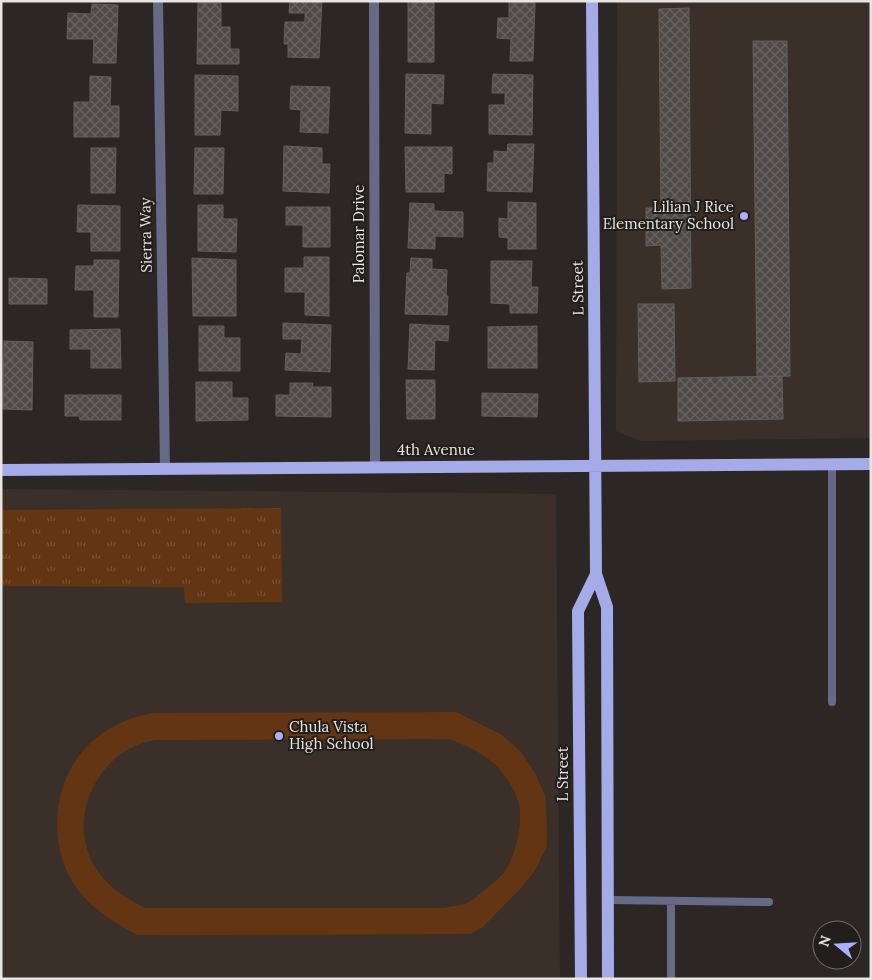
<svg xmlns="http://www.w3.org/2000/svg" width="872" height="980" viewBox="0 0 872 980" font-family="Lora,serif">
  <defs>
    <pattern id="park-tufts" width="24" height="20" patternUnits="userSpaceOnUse" patternTransform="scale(1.25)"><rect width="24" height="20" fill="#633512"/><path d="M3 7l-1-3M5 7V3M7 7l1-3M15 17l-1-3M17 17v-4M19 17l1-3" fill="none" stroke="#795234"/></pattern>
    <pattern id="building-cross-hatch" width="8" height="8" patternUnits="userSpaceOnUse" patternTransform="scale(1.25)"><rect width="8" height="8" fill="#4f4a47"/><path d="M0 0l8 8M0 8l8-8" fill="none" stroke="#686461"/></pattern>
  </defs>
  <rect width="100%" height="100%" fill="#2c2724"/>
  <path fill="#3a3029" d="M617,1H871V438L641,441L616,431Z
    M1,489L556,494L560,979H1Z"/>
  <path fill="#633512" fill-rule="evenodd" d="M456,712L502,735L521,752L535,773L545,795L547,820V846L535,871L519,890L482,928L470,934L137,935C112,921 85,905 71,879C50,843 53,789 79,756C97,732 125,717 154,713ZM450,739C469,747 488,755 501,771C508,780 515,790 518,801C524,820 516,855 505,871C499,879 490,886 482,892C478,895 472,901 467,903C460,906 451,906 444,908H145C126,898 106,886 95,867C65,817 99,748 156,740Z"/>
  <path fill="url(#park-tufts)" d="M281,508L282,602L185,603L184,587L1,586V510Z"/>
  <path fill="url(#building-cross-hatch)" stroke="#635e5b" d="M290,1H322L319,58L288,57V44H284L285,22H305V13H289Z
    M408,2H434V62H408Z
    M509,2L535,3L533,61H510L511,39L497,38L498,18H509Z
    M198,3H221V27H230V49H239V64H197Z
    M92,4L118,5L116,63H93L94,39H67L68,13L91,14Z
    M689,8L691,288L662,289L661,245L646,246V208H661L659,9Z
    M753,41H787L790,376L757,377Z
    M406,74L444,75L443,104L431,103V134L405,133Z
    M493,74L533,75L532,135L489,134V105H505V93H492Z
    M195,75L238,76V111L221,110L220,135H195Z
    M90,76L111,77L110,106H119V137H74V102H90Z
    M291,86L330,87L328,133L300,132L301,110L290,109Z
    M508,144H534L532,192L487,191L488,163H494V151L507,152Z
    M284,146L322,148V164H330L329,193L283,191Z
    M405,147H452V174L444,173V192H406Z
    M91,148H116L115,193H91Z
    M195,148H224L223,194H194Z
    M508,202L536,203V249H508V238L499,237V218L508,219Z
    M410,203L434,204V211L463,212V237L435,236V249L408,248Z
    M78,205L120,206V251H91V232H77Z
    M198,205H223V219H237L236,252L198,251Z
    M286,207H330V247H303V225H286Z
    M304,257H329V316L305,315V292H285V268H304Z
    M192,258L236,260V316H193Z
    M411,258L432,259V269L447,270L446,296H448L447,315L405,314L407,273H410Z
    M94,260H119L118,317H94V290H75L76,266H94Z
    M491,261H532L531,287H538L537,313H510V304L491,303Z
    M9,278L47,279V304H9Z
    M638,304H674L675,381L639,382Z
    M283,323L331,325L330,372L285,370L286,353L301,354L302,339H283Z
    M410,324L449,326L448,341L435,340L434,370L408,369Z
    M199,326H224V338H240V371H199Z
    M537,326V368H488V327Z
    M120,329L121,368H91V349H70V330Z
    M4,341L33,342L32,410L3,409Z
    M782,376L783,419L678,421V378Z
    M406,380H435V419H407Z
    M196,382H232V398H248V420L196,421Z
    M290,383H313L312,387H331V417L276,416V395H290Z
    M482,393L538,394L537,417L482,416Z
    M65,395H121V420H80L79,416H65Z"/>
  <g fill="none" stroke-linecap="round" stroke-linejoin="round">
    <path stroke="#676a87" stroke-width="8" d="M832,702V465
      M608,900L769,902
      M671,901V979"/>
    <path stroke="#676a87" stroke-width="10" d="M158,1L165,469
      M374,1L375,467"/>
    <path stroke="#a5abe8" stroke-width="12" d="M592,1L596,574L607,607L608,979
      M1,470L871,464
      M581,979L578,611L596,574"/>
  </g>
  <g fill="#aab0fb" stroke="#221e1b" stroke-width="2">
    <circle cx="744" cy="216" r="5"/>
    <circle cx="279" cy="736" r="5"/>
  </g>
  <g text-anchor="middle" stroke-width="4" stroke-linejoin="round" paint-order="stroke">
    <g font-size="15" fill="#e8e4e2" stroke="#221e1b" text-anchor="end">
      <text x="734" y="212">Lilian J Rice<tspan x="734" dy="17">Elementary School</tspan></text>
      <text x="289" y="732" text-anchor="start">Chula Vista<tspan x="289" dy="17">High School</tspan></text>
    </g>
    <g font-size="15" fill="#e8e4e2" stroke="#221e1b">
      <text transform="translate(359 234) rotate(-90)" y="5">Palomar Drive</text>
      <text transform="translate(146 235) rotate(-91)" y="5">Sierra Way</text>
      <text transform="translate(578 288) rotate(-91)" y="5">L Street</text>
      <text x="436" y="455">4th Avenue</text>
      <text transform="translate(563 774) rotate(-90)" y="5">L Street</text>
    </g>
  </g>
  <rect width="872" height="980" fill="none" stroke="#e8e4e2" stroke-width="5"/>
  <g transform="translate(837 945) rotate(288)"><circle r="24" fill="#221e1b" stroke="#716d6b"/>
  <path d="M0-4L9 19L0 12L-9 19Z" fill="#aab0fb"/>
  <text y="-8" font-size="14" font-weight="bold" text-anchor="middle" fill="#e8e4e2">N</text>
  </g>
</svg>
